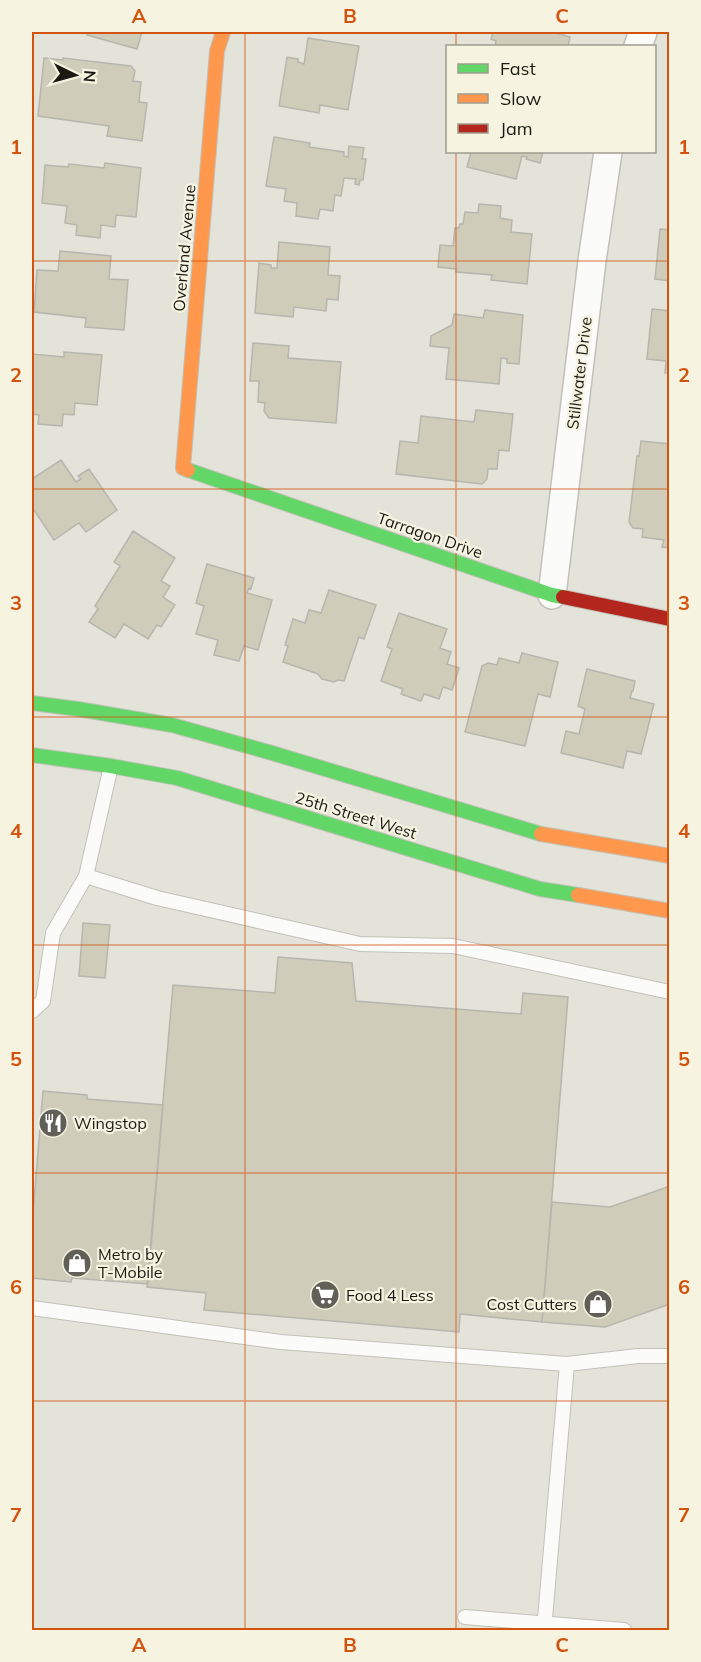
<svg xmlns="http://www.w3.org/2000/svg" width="701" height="1662" viewBox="0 0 701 1662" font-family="Mulish,sans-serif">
  <rect width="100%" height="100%" fill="#e4e3d9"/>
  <path fill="#cfccb9" stroke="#b7b6ae" stroke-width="1.5" d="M88,32H142L137,49L87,35Z
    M493,32H553L570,37L568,46H495L496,41L491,39Z
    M308,38L359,46L348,110L320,105L319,113L279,106L287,57L298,59V62L304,64Z
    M44,58L63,60V58L131,66L135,71L133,81L141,82L139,102L147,103L142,141L107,136L109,126L38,116Z
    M274,137L310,143L309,147L344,152V156L348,157L349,146L364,148L362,159H366L363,180H360L359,185L355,184L356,179L344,178L341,196L335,195L333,211L320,209L318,219L296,216L297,203L284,201L286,189L266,186Z
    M471,152H543L540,163L526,159L527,157L522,156L516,179L467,167Z
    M105,163L141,168L136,217L116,215L115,227L101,225L100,238L76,235L77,225L65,223L67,206L42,203L45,165L68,167L69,164L104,168Z
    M479,204L501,206L500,218L512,220L511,232L532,234L527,284L491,280L492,275L456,272V269L438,267L440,245L453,246L455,228H459L460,224H463L465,212L478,213Z
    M660,229L670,230V281L655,279Z
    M279,242L330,247L328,275L340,276L338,300L327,299L326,311L294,307L293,317L255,313L259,263L271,265V268H277Z
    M60,251L111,256L109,279L128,280L124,330L85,327L86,318L34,312L37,270L58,271Z
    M652,309L670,311V373H665L666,361L647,359Z
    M485,310L523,315L519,364L507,363V359L501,358L499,384L446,379L449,348L430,346L431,336L452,325L454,314L483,318Z
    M253,343L289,346L288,358L341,362L336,423L269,418L264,411L265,403L258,402L259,381H250Z
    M64,352L102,355L97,405L75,403L74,415L63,414L62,426L38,424L39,415L32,414V354L64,357Z
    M476,410L513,414L509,451L499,450L497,469H488L487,479L482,484L396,474L400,441L418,443L421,416L474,422Z
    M641,441L670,444V548L662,547L664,540L642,537L643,529L633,528L629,522L637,456H639Z
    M61,460L76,482L81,479L78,476L89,469L117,510L86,532L79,523L54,540L32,507V479Z
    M133,531L175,558L161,581L170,586L163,597L175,605L161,627L157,625L148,639L124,624L115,638L89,622L98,609L95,606L120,566L114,562Z
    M207,564L254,578L251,589L249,588L247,593L272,600L258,650L244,646L239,661L214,655L218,640L196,634L204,606L196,603Z
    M329,590L376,605L364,639L359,637L344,681L338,680L334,682L322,679L318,674L283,662L288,646L285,645L293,619L305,623L309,610L321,613Z
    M399,613L447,629L440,648L451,652L447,664L459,668L452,690L443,687L439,699L424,694L421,701L401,694L403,689L381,681L392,649L387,647Z
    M522,653L558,662L550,697L538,694L525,746L465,732L482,666L488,663L497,665L499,658L519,663Z
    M587,669L635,681L633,691H632L630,698L654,704L641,754L627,751L623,768L561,753L566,731L579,734L585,709L578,706Z
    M83,923L110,925L105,978L79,976Z
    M278,957L352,963L356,1001L521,1014L523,993L568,997L542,1322L460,1314L459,1332L204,1310L206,1293L147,1287L173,985L275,993Z
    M43,1091L87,1095V1099L163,1105L148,1284L72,1278L71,1282L32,1278V1225Z
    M670,1186V1304L605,1327L542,1322L552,1202L610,1207Z"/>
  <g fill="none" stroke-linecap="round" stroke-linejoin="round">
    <g stroke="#c2c1b9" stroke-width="16">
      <path id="lane" d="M111,766L86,876L157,898L360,944L453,946L670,992
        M32,1011L43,1001L53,933L86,876
        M32,1308L281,1342L567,1364L544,1630
        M567,1364L638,1356H670
        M465,1617L624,1630"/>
    </g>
    <g stroke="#c2c1b9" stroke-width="30">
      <path id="street" d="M638,46L643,32
        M552,595L592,261L608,152"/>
    </g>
    <g stroke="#c2c1b9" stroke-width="16">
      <path id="fast" d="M188,470L552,595L563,597
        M32,703L78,709L172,725L272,753L541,834
        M32,755L111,766L177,778L540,889L578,895"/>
    </g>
    <g stroke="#c2c1b9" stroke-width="16">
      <path id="slow" d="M188,470L183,468L217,51L223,32
        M541,834L670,856
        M578,895L670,911"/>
    </g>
    <g stroke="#c2c1b9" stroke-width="16">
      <path id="jam" d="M563,597L670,619"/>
    </g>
    <use href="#lane" stroke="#fbfbf9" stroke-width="14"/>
    <use href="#street" stroke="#fbfbf9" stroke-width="27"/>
    <use href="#fast" stroke="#63d668" stroke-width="14"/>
    <use href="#slow" stroke="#ff974d" stroke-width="14"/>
    <use href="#jam" stroke="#b3261e" stroke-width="14"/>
  </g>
  <path fill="none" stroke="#d3530d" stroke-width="1.5" stroke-opacity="0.55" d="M245,32V1630M456,32V46M456,152V1630M32,261H670M32,489H670M32,717H670M32,945H670M32,1173H670M32,1401H670"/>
  <defs>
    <g id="restaurant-disc" transform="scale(1.5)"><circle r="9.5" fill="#616058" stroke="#f6f4e1"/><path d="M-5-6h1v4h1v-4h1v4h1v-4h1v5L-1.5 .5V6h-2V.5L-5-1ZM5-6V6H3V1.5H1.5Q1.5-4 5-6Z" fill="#fff"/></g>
    <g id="shop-disc" transform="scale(1.5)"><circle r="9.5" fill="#616058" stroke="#f6f4e1"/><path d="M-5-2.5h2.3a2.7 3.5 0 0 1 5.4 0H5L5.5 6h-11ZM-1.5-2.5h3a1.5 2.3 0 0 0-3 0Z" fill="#fff"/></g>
    <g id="supermarket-disc" transform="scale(1.5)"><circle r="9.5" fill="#616058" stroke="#f6f4e1"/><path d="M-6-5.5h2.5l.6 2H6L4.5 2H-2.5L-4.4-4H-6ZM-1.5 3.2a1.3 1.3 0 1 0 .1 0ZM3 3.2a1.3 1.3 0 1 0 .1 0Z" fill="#fff"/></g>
  </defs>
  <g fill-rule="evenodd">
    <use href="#restaurant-disc" x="53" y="1123"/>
    <use href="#shop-disc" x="77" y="1263"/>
    <use href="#supermarket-disc" x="325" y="1295"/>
    <use href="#shop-disc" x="598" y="1304"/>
  </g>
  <g text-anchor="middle" stroke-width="4.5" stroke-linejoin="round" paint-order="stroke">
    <g font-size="16" fill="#1a1a13" stroke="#f6f4e1">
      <text transform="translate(184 248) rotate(-85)" y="6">Overland Avenue</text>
      <text transform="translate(579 373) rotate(-83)" y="6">Stillwater Drive</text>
      <text transform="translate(430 535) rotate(19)" y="6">Tarragon Drive</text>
      <text transform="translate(356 815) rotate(17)" y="6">25th Street West</text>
    </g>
    <g font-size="16" fill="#1a1a13" stroke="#f6f4e1" text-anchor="start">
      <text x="74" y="1129">Wingstop</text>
      <text x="98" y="1260">Metro by<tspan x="98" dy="18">T-Mobile</tspan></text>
      <text x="346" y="1301">Food 4 Less</text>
      <text x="577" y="1310" text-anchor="end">Cost Cutters</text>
    </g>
  </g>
  <rect width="701" height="1662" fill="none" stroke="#f6f4e1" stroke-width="66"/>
  <rect x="446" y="45" width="210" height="108" fill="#f6f4e1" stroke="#9e9d8f" stroke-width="1.5"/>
  <rect x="458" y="64" width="30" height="9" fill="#63d668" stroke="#9e9d8f" stroke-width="1.5"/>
  <text x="500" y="75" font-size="18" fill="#1a1a13">Fast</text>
  <rect x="458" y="94" width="30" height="9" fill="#ff974d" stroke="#9e9d8f" stroke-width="1.5"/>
  <text x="500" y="105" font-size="18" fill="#1a1a13">Slow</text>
  <rect x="458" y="124" width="30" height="9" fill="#b3261e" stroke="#9e9d8f" stroke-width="1.5"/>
  <text x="500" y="135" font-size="18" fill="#1a1a13">Jam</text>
  <g transform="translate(75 75) rotate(95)" stroke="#f6f4e1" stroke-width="4.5" paint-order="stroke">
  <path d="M0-4.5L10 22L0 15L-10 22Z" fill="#1a1a13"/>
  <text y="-9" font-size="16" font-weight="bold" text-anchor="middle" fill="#1a1a13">N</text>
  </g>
  <rect x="33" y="33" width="635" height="1596" fill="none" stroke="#d3530d" stroke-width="2"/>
  <g font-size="20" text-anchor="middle" font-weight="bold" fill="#d3530d">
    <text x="139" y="23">A</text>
    <text x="350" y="23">B</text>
    <text x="562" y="23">C</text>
    <text x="16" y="154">1</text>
    <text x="684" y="154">1</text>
    <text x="16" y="382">2</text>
    <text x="684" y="382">2</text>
    <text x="16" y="610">3</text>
    <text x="684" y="610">3</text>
    <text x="16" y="838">4</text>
    <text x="684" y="838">4</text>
    <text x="16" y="1066">5</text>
    <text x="684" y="1066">5</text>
    <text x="16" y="1294">6</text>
    <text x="684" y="1294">6</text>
    <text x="16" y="1522">7</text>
    <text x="684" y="1522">7</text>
    <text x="139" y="1652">A</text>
    <text x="350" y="1652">B</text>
    <text x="562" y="1652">C</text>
  </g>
</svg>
